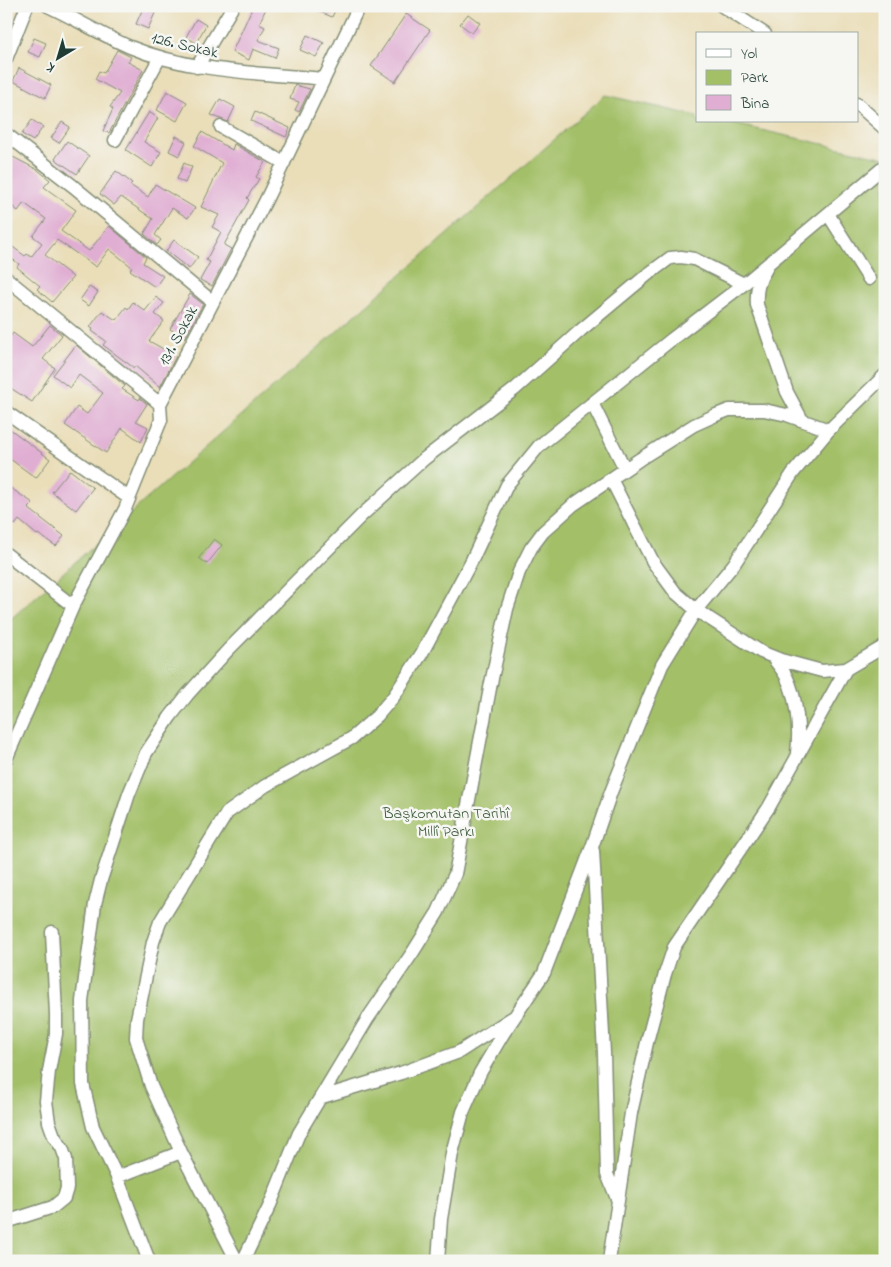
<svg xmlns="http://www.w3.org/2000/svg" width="891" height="1267" viewBox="0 0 891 1267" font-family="'Indie Flower',sans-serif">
  <rect width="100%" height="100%" fill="#f6f6f2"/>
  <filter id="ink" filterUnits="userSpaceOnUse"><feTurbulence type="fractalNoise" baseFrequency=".02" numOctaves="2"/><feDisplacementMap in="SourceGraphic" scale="10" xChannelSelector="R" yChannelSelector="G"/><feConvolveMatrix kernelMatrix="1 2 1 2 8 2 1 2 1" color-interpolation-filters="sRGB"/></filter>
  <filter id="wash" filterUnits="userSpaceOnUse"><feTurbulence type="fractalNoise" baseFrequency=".0096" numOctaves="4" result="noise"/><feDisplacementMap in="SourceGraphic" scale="20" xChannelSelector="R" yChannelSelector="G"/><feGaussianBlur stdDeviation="1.12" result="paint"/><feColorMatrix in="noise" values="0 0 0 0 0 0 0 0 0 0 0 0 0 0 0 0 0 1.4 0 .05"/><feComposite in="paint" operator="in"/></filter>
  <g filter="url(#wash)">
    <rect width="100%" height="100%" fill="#eadeb9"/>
    <path fill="#a3c067" stroke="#617e4e" d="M605,95L697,116V121H721L885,158V1261H6V623Z"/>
    <g id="blocks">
      <path fill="#e0aed3" d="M253,6H267L259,24L265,27L258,40L279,48L275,58L253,49L249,60L232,52Z
        M306,6H337L332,17Z
        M143,8L155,13L148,29L136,24Z
        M406,14L430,30L395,82L371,66Z
        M468,14L480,23L472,33L460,24Z
        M196,19L206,25L196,43L186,37Z
        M307,35L324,43L316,57L300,50Z
        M34,38L46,43L40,57L28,52Z
        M117,50L131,57L128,62L143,70L109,133L103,131L113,109L110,107L120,93L95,79L99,71L104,73Z
        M19,68L51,85L45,98L13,81Z
        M295,85L310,89L299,112L295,110L299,102L290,99Z
        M167,91L187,102L177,121L157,110Z
        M220,99L235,107L228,122L211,115Z
        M149,112L158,118L144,142L161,152L152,167L126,150Z
        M255,112L290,128L286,137L251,121Z
        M32,120L43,127L33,141L22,134Z
        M62,122L70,127L59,143L51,138Z
        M202,132L232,150L234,144L265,162L256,177L259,179L247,198L249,200L224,245L231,249L212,286L200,280L210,262L206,260L221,232L212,227L219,215L201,207L222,163L194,146Z
        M176,136L186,142L179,156L169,151Z
        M67,141L89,156L77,174L55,159Z
        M13,157L38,170L50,180L44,187L76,210L61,231L89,251L109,226L146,257L143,263L163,276L155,287L130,270L132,267L109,249L96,267L57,240L45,255L73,277L52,302L37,289L40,286L17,267L19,264L6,254V242L25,256L27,254L31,257L42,243L33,236L46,219L24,203L18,211L6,201V168Z
        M184,163L192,167L185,183L177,179Z
        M116,171L132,183L130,185L148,197L155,184L195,208L188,218L172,208L155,235L161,240L157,245L144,234L153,219L121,197L114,205L100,194Z
        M174,240L198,257L189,269L166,251Z
        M89,287L98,292L89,306L80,300Z
        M190,294L203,304L185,338L170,329Z
        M156,297L164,303L155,314L164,321L149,341L176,356L160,387L135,366L134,368L103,345L106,341L92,331L93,329L90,327L102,311L116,320L126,307L128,309L133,302L145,311Z
        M50,325L62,335L43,359L55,368L32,402L6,385V342L13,333L32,347Z
        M76,345L125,386L122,389L139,400L140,398L147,404L136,421L148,427L141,442L122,428L106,453L65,425L77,407L87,414L103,393L79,375L70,388L53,375Z
        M6,426L50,459L36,478L6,456Z
        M70,470L93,488L76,510L52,492Z
        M6,485L33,503L28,508L64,536L56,546L38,534L37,535L19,520L15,525L6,518Z
        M214,539L222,545L207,564L199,558Z"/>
    </g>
  </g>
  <g filter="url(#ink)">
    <use href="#blocks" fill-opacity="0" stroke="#848e76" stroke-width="1"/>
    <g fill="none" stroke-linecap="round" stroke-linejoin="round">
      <g stroke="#848e76" stroke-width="15">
        <path id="street" d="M48,6C76,19 102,35 130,47C191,72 259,73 324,79
          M722,6L765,34
          M6,59L27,6
          M197,67L233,6
          M857,104L885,129
          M221,127L284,163
          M6,134L73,186L213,302
          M115,140L160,57
          M828,214L869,279
          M766,269C758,281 756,291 757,305L787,392L802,420
          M6,278L160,404
          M592,403L625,469
          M6,412L129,498
          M611,479L653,562L675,592L696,610L761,652L781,660L822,671L846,669L885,646
          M6,554L73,606
          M772,657C777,663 782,669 786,676C797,698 800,729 797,753
          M6,759L73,606L125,509L161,420L160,404L266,200L359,6
          M593,851L604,1053L607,1174L618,1201
          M322,1097L401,1073L459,1052L512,1018
          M117,1177L181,1152
          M6,1222L53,1207L64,1198L67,1188L66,1159L62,1148L54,1136L49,1122L46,1101L49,1071L56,1034V1014L52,932
          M149,1261L117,1177L93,1127L83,1084L82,1001L95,904L101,880L129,794L146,753L170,717L188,694L228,650L362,515L424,459L515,389L581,330L647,275L670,258L681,257L694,259L744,284
          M237,1261L181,1152L151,1086L136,1038L137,1019L142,995L153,942L160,922L227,813L265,786L352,738L377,716L394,696L422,653L472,560L507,485L539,446L672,339L744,284L885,166
          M243,1261L270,1205L299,1133L368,1018L413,952L438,912L455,874L491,683L507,609L519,572L531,548L543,532L573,505L640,459L694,425L716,415L729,410H764L787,415L829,430
          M438,1261L441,1219L452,1153L463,1112L480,1073L503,1034L544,973L592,847L611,792L662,665L696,610L734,564L793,473L829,430L885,375
          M609,1261L631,1113L648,1038L665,974L674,947L769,807L846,669"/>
      </g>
      <use href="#street" stroke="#fff" stroke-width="12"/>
    </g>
  </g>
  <g text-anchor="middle" stroke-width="5" stroke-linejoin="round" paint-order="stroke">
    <g font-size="16" fill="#1f3d34" stroke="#f6f6f2">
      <text transform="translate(185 44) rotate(13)" y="6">126. Sokak</text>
      <text transform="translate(177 335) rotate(-62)" y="6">131. Sokak</text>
    </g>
    <g font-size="16" fill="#405e41" stroke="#f6f6f2">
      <text x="446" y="818">Başkomutan Tarihî<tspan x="446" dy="18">Millî Parkı</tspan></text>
    </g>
  </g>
  <rect width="891" height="1267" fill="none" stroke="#f6f6f2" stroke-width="25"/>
  <rect x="696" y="32" width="162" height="90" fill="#f6f6f2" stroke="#a0aca6"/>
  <rect x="706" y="49" width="25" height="8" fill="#ffffff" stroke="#a0aca6"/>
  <text x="741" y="58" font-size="15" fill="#1f3d34">Yol</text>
  <rect x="706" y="70" width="25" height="15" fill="#a3c067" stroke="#a0aca6"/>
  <text x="741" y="82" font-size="15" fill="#1f3d34">Park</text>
  <rect x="706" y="95" width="25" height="15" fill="#e0aed3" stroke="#a0aca6"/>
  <text x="741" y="108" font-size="15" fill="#1f3d34">Bina</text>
  <g transform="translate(58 58) rotate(218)" stroke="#f6f6f2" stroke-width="4" paint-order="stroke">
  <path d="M0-4L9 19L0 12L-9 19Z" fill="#1f3d34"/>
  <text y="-8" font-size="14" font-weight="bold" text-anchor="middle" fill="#1f3d34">K</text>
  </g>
</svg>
